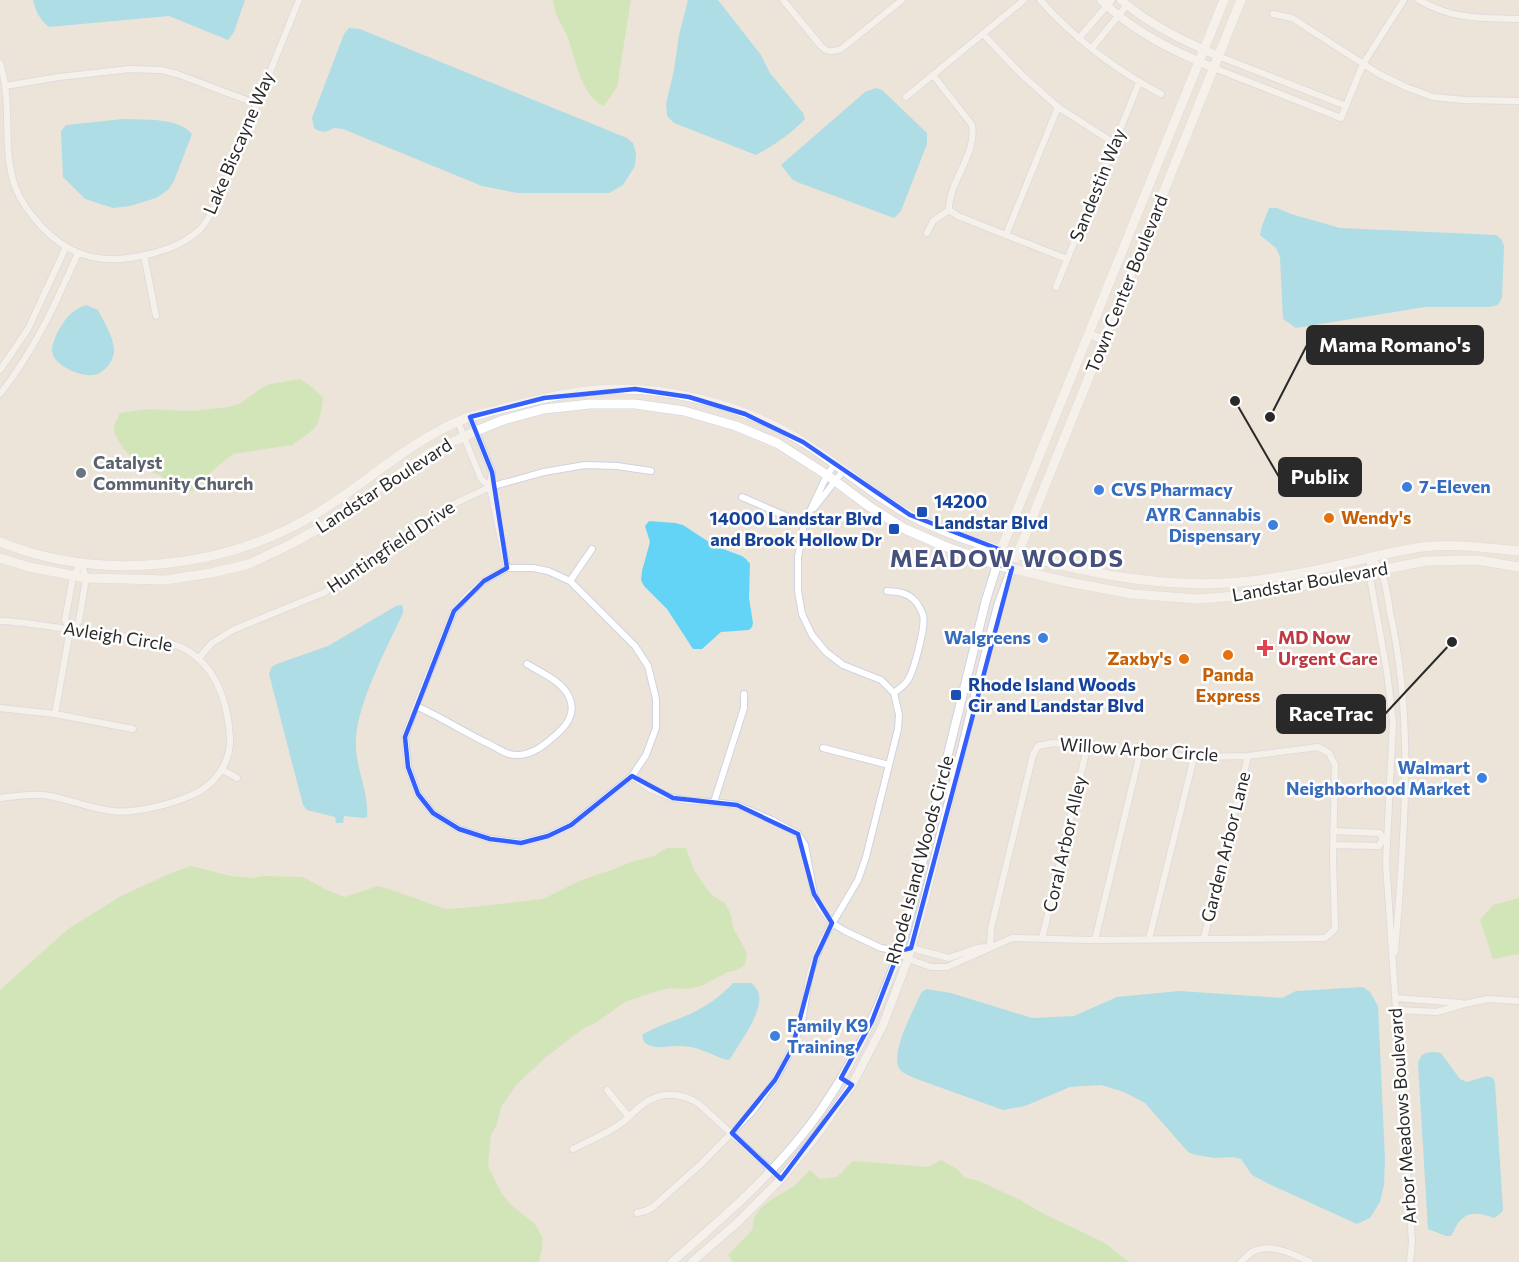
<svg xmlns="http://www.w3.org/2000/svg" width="1519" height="1262" viewBox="0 0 1519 1262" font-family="Commissioner,sans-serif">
  <rect width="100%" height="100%" fill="#ece3d9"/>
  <path fill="#b1e791" d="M553,0H631L617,87L604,106C581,97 575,56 567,35C561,22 554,15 553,0Z
    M300,379L312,387L323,398L321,412L317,425L309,433L292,445L233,454L213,470L196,490L191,491L170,485L161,476L149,471L135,461L124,449L115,435L114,425L120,413L149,409L191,411L228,407L241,403L260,389L270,384Z
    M667,848H686L694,870L706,888L713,896L725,903L731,915L733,928L747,953L745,965L737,970L728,972L701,986L686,989L670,988L657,991L625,1002L597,1022L584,1028L572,1037L546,1057L517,1084L501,1107L497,1124L491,1135L488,1166L502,1194L511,1205L534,1223L543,1238L542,1249L539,1262H0V990L68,929L121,896L169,874L191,866L231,876L251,878L263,876L303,877L327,890L345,897L378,886L389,889L445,909L463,908L543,899L577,882L596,875L612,870L631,862L654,856Z
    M1519,898V954L1493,959L1480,920L1493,905Z
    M941,1160L957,1169L964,1177L979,1181L1020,1200L1044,1214L1105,1243L1129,1262H733L728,1255L753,1229C750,1205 782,1196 796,1184C801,1180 805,1175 810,1170L820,1179L837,1177L853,1161L927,1167Z"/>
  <path fill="#64d4f6" d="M33,0H245L234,32L228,40L169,16L49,27C39,19 36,12 33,0Z
    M688,0H718L761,55L770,73L803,113L805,119C792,133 773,146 756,155L674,123L667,116L666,104L674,70L679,35Z
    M349,28L360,29L627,138L633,143L636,153L635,166L623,185L609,193H517L482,186L343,129L334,128C327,132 322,134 314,128L312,118L344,34Z
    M876,88L882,90L927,133V144L901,211L894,218L797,182L792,179L781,165L865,92Z
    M123,119C142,120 179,117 192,134L174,181L168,190L156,198L130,206L113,208L85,199L63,177L61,131L66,125Z
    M1269,208H1277L1291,214L1340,228L1496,235L1501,239L1504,246L1502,298L1498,305L1489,307H1425L1296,328L1283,319L1280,257L1276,248L1260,235L1262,226Z
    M86,305L98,310C104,322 115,339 114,353C113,358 110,363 108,366C103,371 100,374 93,375C80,377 53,365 52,351C52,345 55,338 57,333C66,318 70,311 86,305Z
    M649,521L675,523L683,525L715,546L742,556L746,559L750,564L749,598L753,623L752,627L749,630L721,632L702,649H693L667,609L644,586L641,580L642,571L650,542L645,526Z
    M401,605L403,607V613C387,648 358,701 356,739C354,765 369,790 367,817L364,818L344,816L343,823H336L335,817L307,810L303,805L269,674L271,668L274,665L328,646L396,606Z
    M733,983H752C755,987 758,990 759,995C763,1012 739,1044 730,1059L727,1060C711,1055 698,1046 681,1046C668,1045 654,1051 644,1042L642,1035C657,1026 674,1021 690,1014C707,1006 721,996 733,983Z
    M1363,987L1370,992L1378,1006L1385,1159L1384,1185L1380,1202L1370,1218L1357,1224L1269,1184L1252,1175L1241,1159L1233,1157L1214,1158L1196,1155L1188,1152L1145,1103L1124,1092L1101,1085L1070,1087L1025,1106L1003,1110L914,1078C911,1076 904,1074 901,1071C887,1057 915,1008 921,993L926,989L951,993L1032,1018L1074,1016L1117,997L1179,991L1282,998L1296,991Z
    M1434,1052L1441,1053L1460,1079L1467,1082L1487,1076L1493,1078L1495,1083L1503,1210L1501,1213L1494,1218C1480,1213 1468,1210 1458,1223C1455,1227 1454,1232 1451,1236H1446L1428,1229L1418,1064C1421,1053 1424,1053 1434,1052Z"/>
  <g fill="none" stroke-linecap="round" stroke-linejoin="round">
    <g stroke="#ced3e3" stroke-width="8">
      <path id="minor" d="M783,0L821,46C828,53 833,52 841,49L902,0
        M1040,0C1074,38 1116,70 1161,94
        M1419,0C1453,20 1481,18 1519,19
        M1273,14L1292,18L1379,74L1406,87L1433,97L1464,100L1519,101
        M983,34L1022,75L1058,107L1114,143
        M1079,38L1112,0
        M1092,48L1127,5
        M1218,56L1346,106
        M0,63C2,70 4,78 5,85C10,119 3,156 16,189C22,204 31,215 41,226C73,260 106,265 150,254C169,249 183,244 198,231C207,224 212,210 218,201L299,0
        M1214,68L1341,118L1363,64L1404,0
        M933,75L972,125C977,155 949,180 949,210
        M5,86L59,77L130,69L161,70L177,74L257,104
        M906,97L1024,0
        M949,210L958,216L1067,259
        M927,233L933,221L949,210
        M1006,235L1058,107
        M144,255L156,316
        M1056,287L1139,83
        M0,370L28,329L66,247
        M0,394C34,351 56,303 78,253
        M470,417L492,472L490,487L507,568
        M458,422L481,479L490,487
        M742,497L804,524
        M814,508L843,471
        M1371,557L1369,572L1387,672L1393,722L1386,863L1412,1242L1410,1262
        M1371,557C1374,561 1377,564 1379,568C1386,578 1388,600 1390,612C1415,723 1404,840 1395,952
        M507,568H533L548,571L570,581L635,646L648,666L656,699V728L646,755L632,776L571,825L548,836L521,843L490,839L459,829L433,813L418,794L408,767L405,737L416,706L454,611L468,595L484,581Z
        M570,581L592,549
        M887,591C896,592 906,592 913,599C918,603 921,610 923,615C926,626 914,670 908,680C905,685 899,689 894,693
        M0,621C30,622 61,629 91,632C113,635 136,638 158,642C166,643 174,644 181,647C216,664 228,702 230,738C231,763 214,786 192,795C172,804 134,814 112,811C93,809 70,800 50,796C33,793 17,796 0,798
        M70,630L65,620L73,577L81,562
        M199,658L212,643L233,630L323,593L358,572L454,504L490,487L544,472L585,465L617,466L651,471
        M416,706C441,717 464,732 489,744C495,747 503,752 509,754C525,758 540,749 551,739C566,727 579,713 567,693C559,680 540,672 527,664
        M0,708L55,714L133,729
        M55,714L70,630L79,621L86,578L81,562
        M823,748L889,765
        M223,770L237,778
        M632,776L650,789L673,798L690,801L714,802L737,805L772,820L798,834L805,845L814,894L819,906L832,923L845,931L881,948L899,951L908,959L931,967H947L1012,938L1089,940L1325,938L1335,929L1333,858L1335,765L1329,753L1318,747L1248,756L1194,757L1107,750L1053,743L1038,746L1033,755L991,928L990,947
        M714,802L744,708V694
        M1333,831L1380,833L1383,839
        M1333,845L1379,846L1383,839
        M1204,938L1248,756
        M1042,939L1087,748
        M1149,939L1194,757
        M1095,940L1140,753
        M899,951L911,948L949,958L974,949L985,947
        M1396,998L1461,1003
        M1396,1010L1437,1012L1464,1004L1488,999L1519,1001
        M607,1090L629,1117
        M573,1149C589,1141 606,1134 620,1124C628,1119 634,1111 642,1105C659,1091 681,1092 699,1104L781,1179
        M637,1213L645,1211L653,1207L701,1164L752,1112L775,1080L792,1049L802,1021L810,973L822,941L858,880L866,857L898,729L899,715L894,693L881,680L843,665L826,652L812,635L802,614L798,591V557L804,524L827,475L835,464
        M1241,1262C1244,1259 1248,1255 1252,1252C1271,1242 1292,1254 1310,1262"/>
    </g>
    <g stroke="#ced3e3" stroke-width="10">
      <path id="tertiary" d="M1101,0C1132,31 1173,51 1214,68
        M1121,0C1150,25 1184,41 1218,56
        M1089,334L1104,340
        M672,1262C726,1215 780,1169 821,1110C854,1062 880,1007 899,952C914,906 923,858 934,811C951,741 969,670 986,600L997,565
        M692,1262L738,1222L781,1179L817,1135L852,1085L883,1025L908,959L923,906L984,660L998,606L1012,568"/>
    </g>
    <g stroke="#ced3e3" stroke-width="10">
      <path id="secondary" d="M0,542C100,583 227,569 319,512C369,481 413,438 469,417C479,414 490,412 500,409C529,402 557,394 587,391C658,382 743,404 803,442C840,465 872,495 910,515C944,533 980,545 1016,554C1089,573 1164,589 1240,582C1280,578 1320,570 1359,560C1380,555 1401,550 1422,547C1454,543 1487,548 1519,551
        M0,558L29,567L86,578L165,580L211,573L249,564L291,544L327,524L431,452L476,431L503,420L544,409L590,404H635L684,411L736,426L777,443L827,475L870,507L905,529L944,546L997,565L1068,582L1132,594L1198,599L1261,594L1426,561L1477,560L1519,567
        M1016,558L1241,0
        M997,565L1001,550L1224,0"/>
    </g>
    <use href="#minor" stroke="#fff" stroke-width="6"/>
    <use href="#tertiary" stroke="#fff" stroke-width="8"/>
    <use href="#secondary" stroke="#fff" stroke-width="9"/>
  </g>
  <path d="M0 0H1519V1262H0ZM635,389L689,397L745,414L803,442L910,515L1001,550L997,565L1012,568L911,948L899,951L872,1021L841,1078L852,1085L781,1179L732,1133L775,1080L792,1049L816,957L832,923L814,894L798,834L737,805L673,798L632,776L571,825L548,836L521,843L490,839L459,829L433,813L418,794L408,767L405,737L454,611L484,581L507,568L492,472L470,417L544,398Z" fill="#ece3d9" fill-opacity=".55" fill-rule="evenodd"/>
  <path fill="none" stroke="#335fff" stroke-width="4.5" stroke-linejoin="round" d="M635,389L689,397L745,414L803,442L910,515L1001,550L997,565L1012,568L911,948L899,951L872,1021L841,1078L852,1085L781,1179L732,1133L775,1080L792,1049L816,957L832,923L814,894L798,834L737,805L673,798L632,776L571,825L548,836L521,843L490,839L459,829L433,813L418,794L408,767L405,737L454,611L484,581L507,568L492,472L470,417L544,398Z"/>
  <circle fill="#6b7280" stroke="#fff" stroke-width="2" cx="81" cy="473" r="6"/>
  <g fill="#3f7fe0" stroke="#fff" stroke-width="2">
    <circle cx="1407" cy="487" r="6"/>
    <circle cx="1099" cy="490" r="6"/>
    <circle cx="1273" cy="525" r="6"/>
    <circle cx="1043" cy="638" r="6"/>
    <circle cx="1482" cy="778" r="6"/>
    <circle cx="775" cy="1036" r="6"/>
  </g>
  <g fill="#1a4fb4" stroke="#fff" stroke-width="2">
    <rect x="916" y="506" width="12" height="12" rx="3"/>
    <rect x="888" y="523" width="12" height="12" rx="3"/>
    <rect x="950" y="689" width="12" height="12" rx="3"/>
  </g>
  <g fill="#e8710a" stroke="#fff" stroke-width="2">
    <circle cx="1329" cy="518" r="6"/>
    <circle cx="1228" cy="655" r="6"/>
    <circle cx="1184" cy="659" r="6"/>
  </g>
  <path fill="#e0444e" stroke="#fff" stroke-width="2" d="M1262 639h6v6h6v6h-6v6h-6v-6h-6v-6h6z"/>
  <g text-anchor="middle" stroke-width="5" stroke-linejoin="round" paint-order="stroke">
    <g font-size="18" fill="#292929" stroke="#fff">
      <text transform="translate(239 143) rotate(-67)" y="6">Lake Biscayne Way</text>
      <text transform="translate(1098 185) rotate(-68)" y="6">Sandestin Way</text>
      <text transform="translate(1127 284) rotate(-68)" y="6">Town Center Boulevard</text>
      <text transform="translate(384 486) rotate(-33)" y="6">Landstar Boulevard</text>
      <text transform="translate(391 547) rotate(-34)" y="6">Huntingfield Drive</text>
      <text transform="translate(1310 582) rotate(-10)" y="6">Landstar Boulevard</text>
      <text transform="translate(118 637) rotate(9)" y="6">Avleigh Circle</text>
      <text transform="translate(1139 750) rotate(4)" y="6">Willow Arbor Circle</text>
      <text transform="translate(1065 844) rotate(-77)" y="6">Coral Arbor Alley</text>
      <text transform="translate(1226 847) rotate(-76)" y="6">Garden Arbor Lane</text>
      <text transform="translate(920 860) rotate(-75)" y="6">Rhode Island Woods Circle</text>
      <text transform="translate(1403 1116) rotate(-94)" y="6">Arbor Meadows Boulevard</text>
    </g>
    <g font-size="18" font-weight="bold" fill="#5b616d" stroke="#fff" text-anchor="start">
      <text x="93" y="469">Catalyst<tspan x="93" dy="21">Community Church</tspan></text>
    </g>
    <g font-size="18" font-weight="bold" fill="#366cbe" stroke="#fff" text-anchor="start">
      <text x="1419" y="493">7-Eleven</text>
      <text x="1111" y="496">CVS Pharmacy</text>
      <text x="1261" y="521" text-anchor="end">AYR Cannabis<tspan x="1261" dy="21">Dispensary</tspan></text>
      <text x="1031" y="644" text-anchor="end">Walgreens</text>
      <text x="1470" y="774" text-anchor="end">Walmart<tspan x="1470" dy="21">Neighborhood Market</tspan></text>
      <text x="787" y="1032">Family K9<tspan x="787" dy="21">Training</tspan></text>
    </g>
    <g font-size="18" font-weight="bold" fill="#164399" stroke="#fff" text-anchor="start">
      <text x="934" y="508">14200<tspan x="934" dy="21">Landstar Blvd</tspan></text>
      <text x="882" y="525" text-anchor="end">14000 Landstar Blvd<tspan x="882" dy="21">and Brook Hollow Dr</tspan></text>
      <text x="968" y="691">Rhode Island Woods<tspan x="968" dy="21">Cir and Landstar Blvd</tspan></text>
    </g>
    <g font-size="18" font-weight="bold" fill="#c56008" stroke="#fff" text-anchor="start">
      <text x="1341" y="524">Wendy's</text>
      <text x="1172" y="665" text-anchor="end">Zaxby's</text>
      <text x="1228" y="681" text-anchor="middle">Panda<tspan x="1228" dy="21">Express</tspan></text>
    </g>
    <g font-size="18" font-weight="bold" fill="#be3a42" stroke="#fff" text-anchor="start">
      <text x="1278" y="644">MD Now<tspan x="1278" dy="21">Urgent Care</tspan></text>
    </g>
    <g font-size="24" font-weight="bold" letter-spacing="1.5" fill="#46517c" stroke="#fff">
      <text x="1007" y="567">MEADOW WOODS</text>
    </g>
  </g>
  <path fill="none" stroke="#292929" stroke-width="2" d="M1270 417L1307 345M1235 401L1279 477M1452 642L1385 714"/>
  <g fill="#292929" stroke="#fff" stroke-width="2">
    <circle cx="1270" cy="417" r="6"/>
    <circle cx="1235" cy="401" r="6"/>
    <circle cx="1452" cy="642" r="6"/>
  </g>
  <g fill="#292929" stroke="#292929" stroke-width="2">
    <rect x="1307" y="326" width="176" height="38" rx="6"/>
    <rect x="1279" y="458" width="82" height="38" rx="6"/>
    <rect x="1277" y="695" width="108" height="38" rx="6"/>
  </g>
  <g font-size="20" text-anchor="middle" font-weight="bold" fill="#fff">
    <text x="1395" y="352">Mama Romano's</text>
    <text x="1320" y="484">Publix</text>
    <text x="1331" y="721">RaceTrac</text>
  </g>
</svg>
